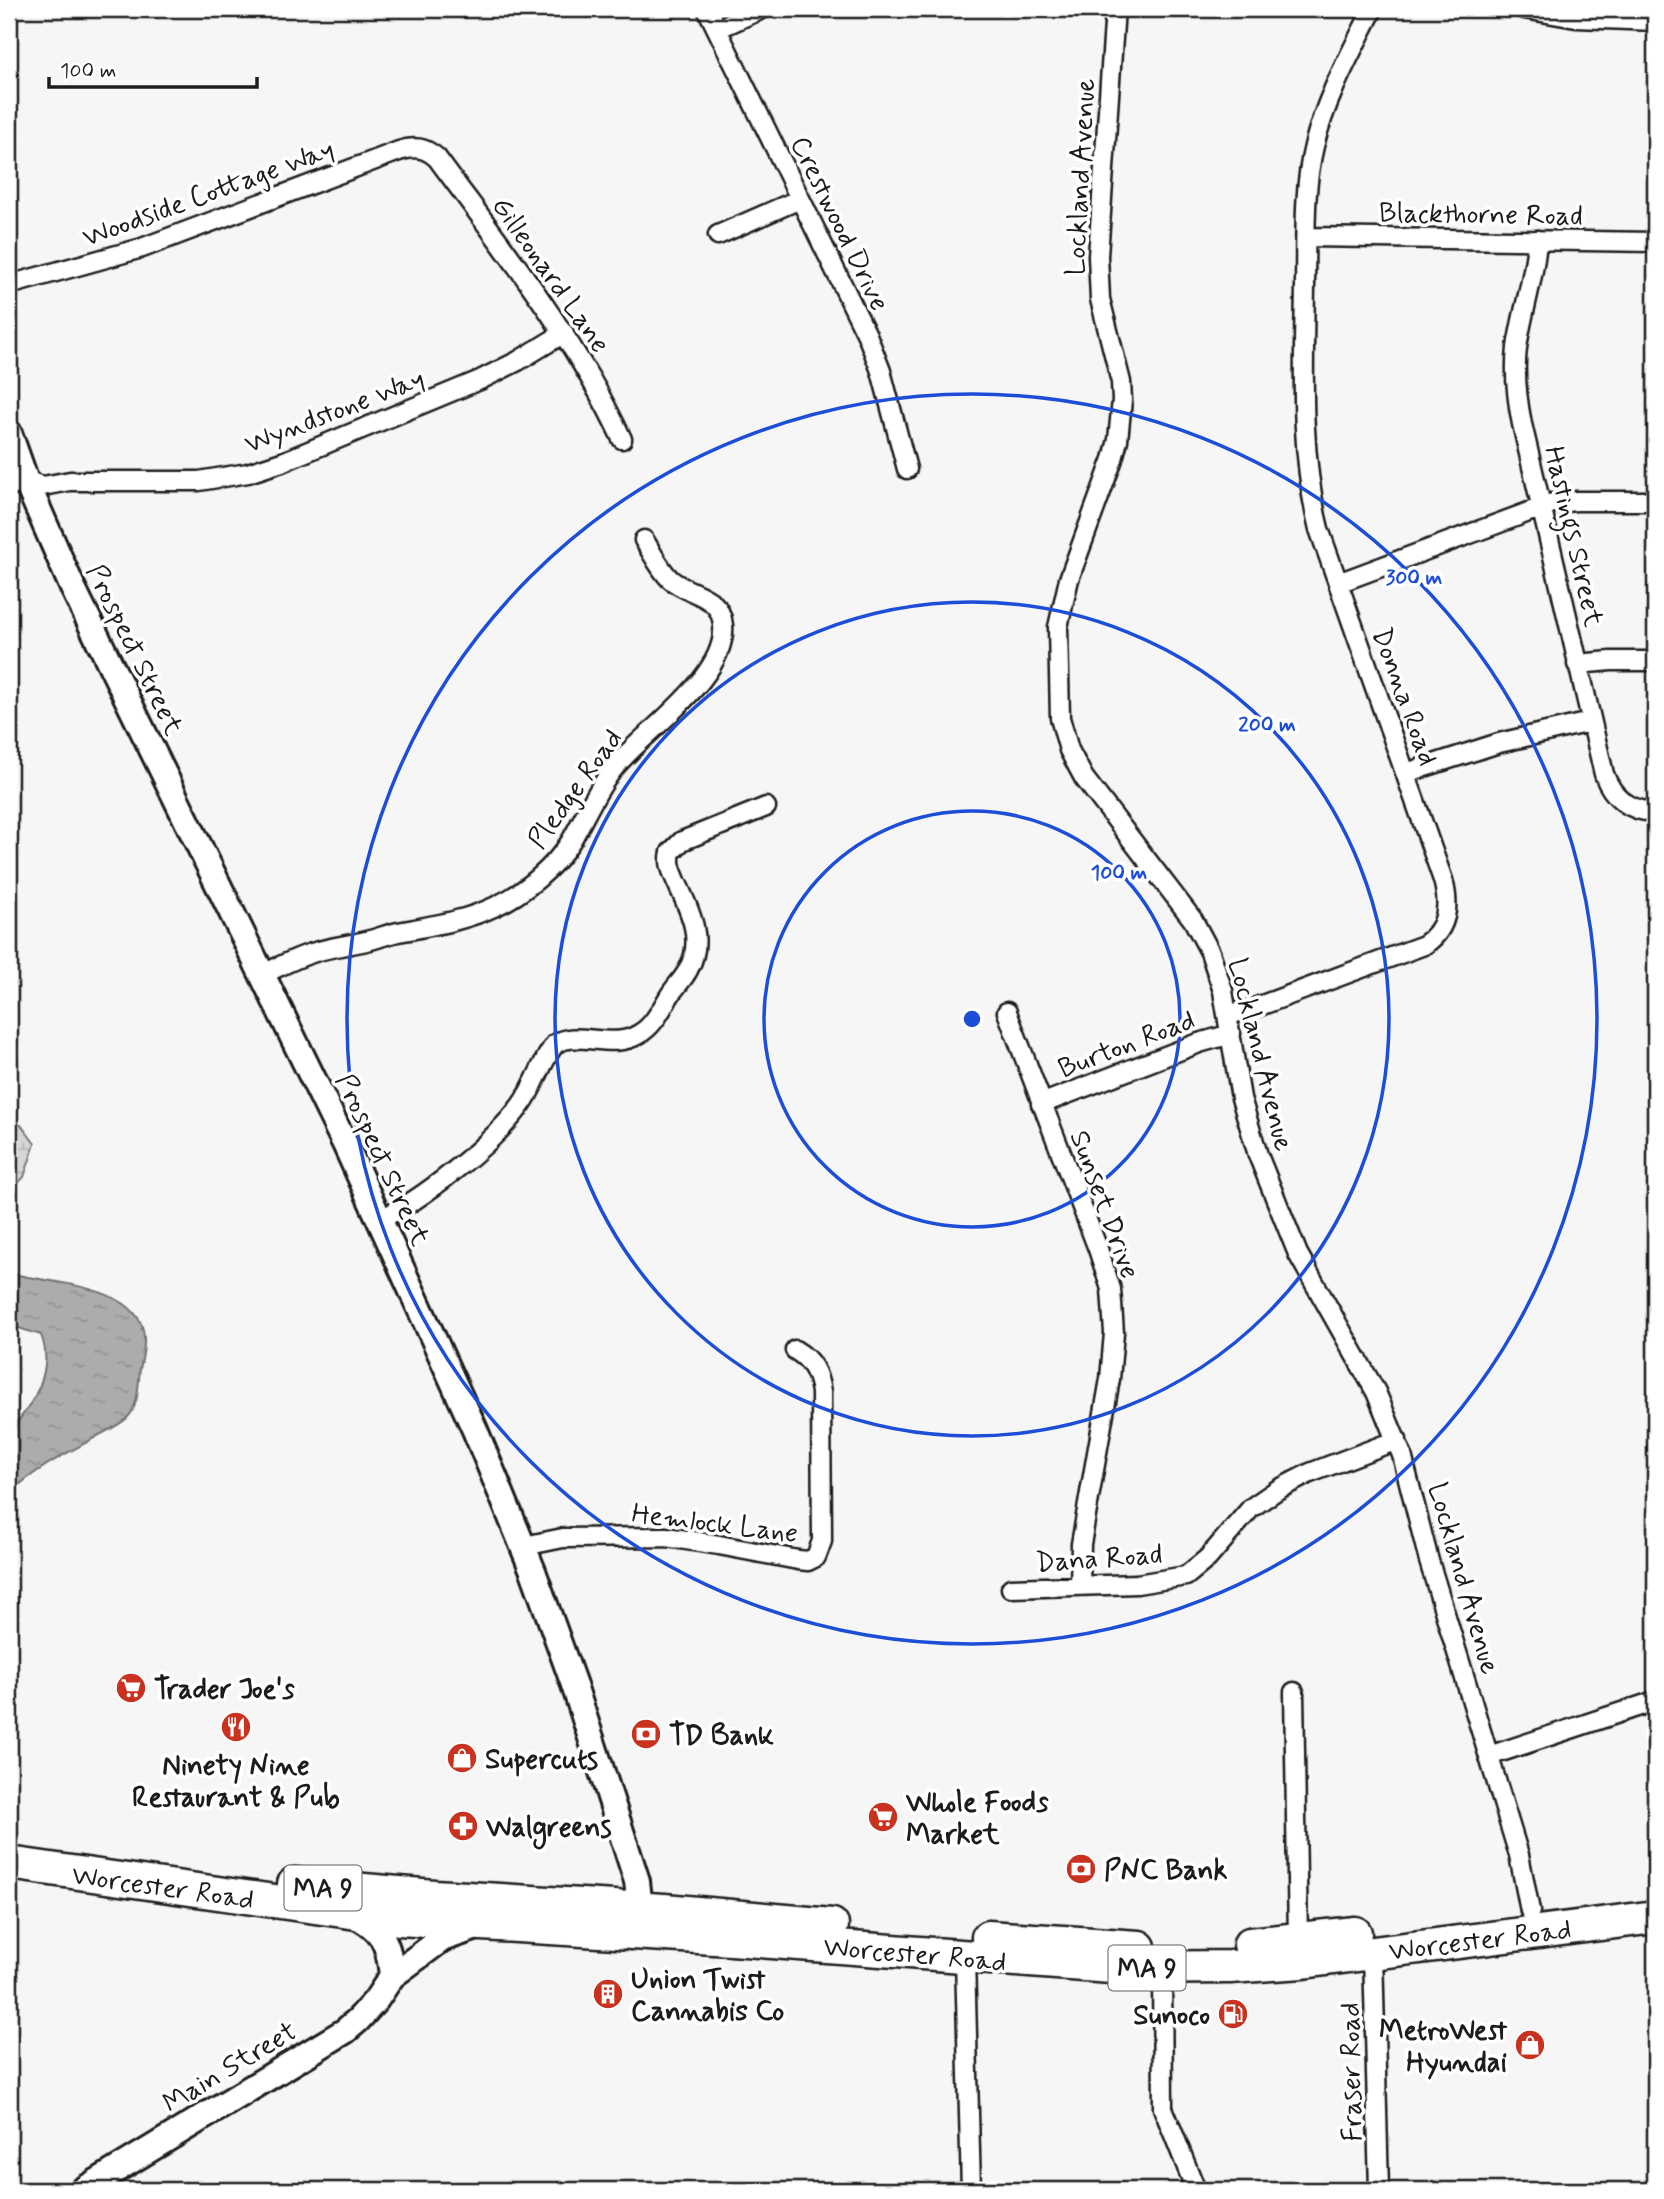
<svg xmlns="http://www.w3.org/2000/svg" width="1664" height="2199" viewBox="0 0 1664 2199" font-family="Mynerve,sans-serif">
  <defs>
    <pattern id="wetland-marsh" width="20" height="14" patternUnits="userSpaceOnUse" patternTransform="scale(1.75)"><rect width="20" height="14" fill="#d6d6d6"/><path d="M1 5h8M5 5V1M11 12h8M15 12V8" fill="none" stroke="#b7b7b7"/></pattern>
    <pattern id="water-ripples" width="26" height="14" patternUnits="userSpaceOnUse" patternTransform="scale(1.75)"><rect width="26" height="14" fill="#acacac"/><path d="M2 4q2-2 4 0t4 0M15 11q2-2 4 0t4 0" fill="none" stroke="#939393"/></pattern>
  </defs>
  <rect width="100%" height="100%" fill="#f6f6f6"/>
  <filter id="ink" filterUnits="userSpaceOnUse"><feTurbulence type="fractalNoise" baseFrequency=".0143" numOctaves="2"/><feDisplacementMap in="SourceGraphic" scale="14" xChannelSelector="R" yChannelSelector="G"/><feConvolveMatrix kernelMatrix="1 2 1 2 8 2 1 2 1" color-interpolation-filters="sRGB"/></filter>
  <g filter="url(#ink)">
    <path fill="url(#wetland-marsh)" stroke="#797979" stroke-width="2" d="M9,1124L21,1125L35,1144L24,1177L9,1193Z"/>
    <path fill="url(#water-ripples)" stroke="#727272" stroke-width="2" d="M9,1273C45,1283 142,1284 144,1337C145,1348 142,1359 140,1369C138,1385 139,1408 126,1419C114,1429 101,1433 89,1441C61,1456 31,1472 9,1494V1431C33,1406 55,1370 41,1335L9,1325Z"/>
    <g fill="none" stroke-linecap="round" stroke-linejoin="round">
      <g stroke="#1c1c1c" stroke-width="23">
        <path id="street" d="M707,9L867,335L881,371L907,469
          M1115,9L1098,256L1100,299L1121,382L1122,400L1118,440L1113,459L1069,579L1058,627L1060,718L1069,750L1084,778L1193,920L1210,952L1223,991L1241,1098L1258,1155L1298,1254L1376,1392L1402,1455L1429,1561L1519,1855L1530,1911
          M1524,9L1576,18L1655,21
          M717,29L762,9
          M718,235L800,199
          M1306,237L1655,242
          M1537,240C1535,277 1522,311 1517,348C1514,373 1517,399 1522,424L1604,774C1612,797 1629,811 1655,812
          M9,285L142,248L399,151C414,146 425,147 437,158C504,249 574,336 622,439
          M9,487L26,481L43,486L70,481H199L248,473L282,462L480,380L518,361L564,333
          M1338,583L1553,503L1577,501H1655
          M1577,664L1611,661H1655
          M1406,773L1499,743L1590,722
          M263,974C279,967 295,958 312,953C332,946 353,945 374,939C384,936 394,932 404,931C436,925 467,920 496,906C524,893 554,868 571,841C585,817 596,790 614,768C644,731 728,677 723,625C720,593 689,596 670,579C659,568 652,552 644,540
          M1007,1012L1098,1249L1111,1289L1114,1333L1110,1379L1081,1544L1080,1586
          M1228,1015L1254,1008L1424,945C1448,929 1450,906 1443,880L1319,529C1299,449 1304,367 1305,285C1306,239 1303,191 1314,146C1326,97 1351,53 1373,9
          M1041,1104L1199,1043L1231,1034
          M380,1219C422,1201 494,1142 521,1105C535,1086 541,1062 555,1044C577,1029 612,1051 639,1034C655,1025 662,1007 672,992C677,985 684,978 688,970C705,940 690,911 677,883C672,871 668,864 671,852L682,841L766,807
          M524,1546L563,1538L666,1537L719,1545L798,1560L808,1561L816,1557L822,1541L821,1392C818,1373 812,1360 795,1350
          M1011,1588L1137,1584L1186,1576L1208,1558L1251,1508L1277,1490L1310,1473L1397,1440
          M1294,1692L1298,1940
          M1489,1756L1655,1701
          M1373,1952L1379,2190
          M965,1958L971,2190
          M1162,1969L1163,2108L1196,2190"/>
      </g>
      <g stroke="#1c1c1c" stroke-width="30">
        <path id="secondary" d="M9,433L26,481L71,584L346,1146L475,1430L533,1571L574,1685L637,1881L640,1909L638,1926
          M352,1914C383,1928 389,1944 392,1976
          M83,2190L345,2031L358,2020L376,2000L392,1976L442,1939L477,1927"/>
      </g>
      <g stroke="#1c1c1c" stroke-width="37">
        <path id="highway" d="M9,1863L399,1919L731,1939L1125,1968L1230,1967L1303,1962L1655,1917
          M294,1884L434,1896L664,1910L832,1925
          M988,1937L1139,1947
          M1250,1944L1355,1933"/>
      </g>
      <use href="#street" stroke="#fff" stroke-width="18"/>
      <use href="#secondary" stroke="#fff" stroke-width="24"/>
      <use href="#highway" stroke="#fff" stroke-width="32"/>
    </g>
  </g>
  <g fill="none" stroke="#1d4ed8" stroke-width="3.5">
    <circle cx="972" cy="1019" r="208"/>
    <circle cx="972" cy="1019" r="417"/>
    <circle cx="972" cy="1019" r="625"/>
  </g>
  <defs>
    <g id="supermarket-disc" transform="scale(1.575)"><circle r="9.5" fill="#c8321e" stroke="#fff"/><path d="M-6-5.5h2.5l.6 2H6L4.5 2H-2.5L-4.4-4H-6ZM-1.5 3.2a1.3 1.3 0 1 0 .1 0ZM3 3.2a1.3 1.3 0 1 0 .1 0Z" fill="#fff"/></g>
    <g id="restaurant-disc" transform="scale(1.575)"><circle r="9.5" fill="#c8321e" stroke="#fff"/><path d="M-5-6h1v4h1v-4h1v4h1v-4h1v5L-1.5 .5V6h-2V.5L-5-1ZM5-6V6H3V1.5H1.5Q1.5-4 5-6Z" fill="#fff"/></g>
    <g id="bank-disc" transform="scale(1.575)"><circle r="9.5" fill="#c8321e" stroke="#fff"/><path d="M-6-4H6V4H-6ZM0-2.3a2.3 2.3 0 1 0 0 4.6a2.3 2.3 0 1 0 0-4.6Z" fill="#fff"/></g>
    <g id="shop-disc" transform="scale(1.575)"><circle r="9.5" fill="#c8321e" stroke="#fff"/><path d="M-5-2.5h2.3a2.7 3.5 0 0 1 5.4 0H5L5.5 6h-11ZM-1.5-2.5h3a1.5 2.3 0 0 0-3 0Z" fill="#fff"/></g>
    <g id="pharmacy-disc" transform="scale(1.575)"><circle r="9.5" fill="#c8321e" stroke="#fff"/><path d="M-2-6h4v4h4v4h-4v4h-4v-4h-4v-4h4Z" fill="#fff"/></g>
    <g id="building-disc" transform="scale(1.575)"><circle r="9.5" fill="#c8321e" stroke="#fff"/><path d="M-4-6H4V6H1V3H-1V6H-4ZM-2.5-4.3h1.7v1.8h-1.7ZM.8-4.3h1.7v1.8H.8ZM-2.5-1h1.7V.8h-1.7ZM.8-1h1.7V.8H.8Z" fill="#fff"/></g>
    <g id="fuel-disc" transform="scale(1.575)"><circle r="9.5" fill="#c8321e" stroke="#fff"/><path d="M-5.5-6h7V0h2V4h1.3V-2.5L3-4.5l.8-.8L6-3V5H2.5V1h-1V6h-7ZM-4.2-4.7v3.2H.2V-4.7Z" fill="#fff"/></g>
  </defs>
  <g fill-rule="evenodd">
    <use href="#supermarket-disc" x="131" y="1688"/>
    <use href="#restaurant-disc" x="236" y="1727"/>
    <use href="#bank-disc" x="646" y="1734"/>
    <use href="#shop-disc" x="462" y="1758"/>
    <use href="#supermarket-disc" x="883" y="1817"/>
    <use href="#pharmacy-disc" x="463" y="1826"/>
    <use href="#bank-disc" x="1081" y="1869"/>
    <use href="#building-disc" x="608" y="1994"/>
    <use href="#fuel-disc" x="1233" y="2014"/>
    <use href="#shop-disc" x="1530" y="2045"/>
  </g>
  <g text-anchor="middle" stroke-width="7" stroke-linejoin="round" paint-order="stroke">
    <g fill="#fff" stroke="#606060" stroke-width="2">
      <rect x="284.5" y="1865.5" width="77" height="45" rx="5"/>
      <rect x="1108.5" y="1945.5" width="77" height="45" rx="5"/>
    </g>
    <g font-size="26" font-weight="bold" fill="#1c1c1c">
      <text x="323" y="1897">MA 9</text>
      <text x="1147" y="1977">MA 9</text>
    </g>
    <g font-size="28" fill="#1c1c1c" stroke="#fff">
      <text transform="translate(1079 177) rotate(-87)" y="10">Lockland Avenue</text>
      <text transform="translate(208 192) rotate(-20)" y="10">Woodside Cottage Way</text>
      <text transform="translate(1481 213) rotate(1)" y="10">Blackthorne Road</text>
      <text transform="translate(841 223) rotate(64)" y="10">Crestwood Drive</text>
      <text transform="translate(552 274) rotate(55)" y="10">Gilleonard Lane</text>
      <text transform="translate(334 410) rotate(-21)" y="10">Wyndstone Way</text>
      <text transform="translate(1575 536) rotate(77)" y="10">Hastings Street</text>
      <text transform="translate(136 649) rotate(64)" y="10">Prospect Street</text>
      <text transform="translate(1406 696) rotate(70)" y="10">Donna Road</text>
      <text transform="translate(574 788) rotate(-54)" y="10">Pledge Road</text>
      <text transform="translate(1126 1043) rotate(-21)" y="10">Burton Road</text>
      <text transform="translate(1262 1054) rotate(76)" y="10">Lockland Avenue</text>
      <text transform="translate(384 1159) rotate(65)" y="10">Prospect Street</text>
      <text transform="translate(1106 1204) rotate(70)" y="10">Sunset Drive</text>
      <text transform="translate(715 1522) rotate(7)" y="10">Hemlock Lane</text>
      <text transform="translate(1099 1557) rotate(-4)" y="10">Dana Road</text>
      <text transform="translate(1465 1578) rotate(74)" y="10">Lockland Avenue</text>
      <text transform="translate(163 1886) rotate(8)" y="10">Worcester Road</text>
      <text transform="translate(1480 1939) rotate(-7)" y="10">Worcester Road</text>
      <text transform="translate(915 1953) rotate(5)" y="10">Worcester Road</text>
      <text transform="translate(229 2066) rotate(-31)" y="10">Main Street</text>
      <text transform="translate(1350 2072) rotate(-91)" y="10">Fraser Road</text>
    </g>
    <g font-size="28" font-weight="bold" fill="#1c1c1c" stroke="#fff" text-anchor="start">
      <text x="154" y="1698">Trader Joe's</text>
      <text x="669" y="1744">TD Bank</text>
      <text x="485" y="1768">Supercuts</text>
      <text x="236" y="1774" text-anchor="middle">Ninety Nine<tspan x="236" dy="32">Restaurant &amp; Pub</tspan></text>
      <text x="906" y="1811">Whole Foods<tspan x="906" dy="32">Market</tspan></text>
      <text x="486" y="1836">Walgreens</text>
      <text x="1104" y="1879">PNC Bank</text>
      <text x="631" y="1988">Union Twist<tspan x="631" dy="32">Cannabis Co</tspan></text>
      <text x="1210" y="2024" text-anchor="end">Sunoco</text>
      <text x="1507" y="2039" text-anchor="end">MetroWest<tspan x="1507" dy="32">Hyundai</tspan></text>
    </g>
  </g>
  <circle cx="972" cy="1019" r="10" fill="#1d4ed8" stroke="#fff" stroke-width="3.5"/>
  <g font-size="21" text-anchor="middle" font-weight="bold" fill="#1d4ed8" stroke="#fff" stroke-width="7" stroke-linejoin="round" paint-order="stroke">
    <text x="1414" y="584">300 m</text>
    <text x="1267" y="731">200 m</text>
    <text x="1119" y="879">100 m</text>
  </g>
  <rect width="1664" height="2199" fill="none" stroke="#fff" stroke-width="35"/>
  <rect x="18" y="18" width="1629" height="2164" fill="none" stroke="#1c1c1c" stroke-width="2.5" filter="url(#ink)"/>
  <path d="M49 77v10h208v-10" fill="none" stroke="#1c1c1c" stroke-width="3.5"/>
  <text x="60" y="77" font-size="21" fill="#1c1c1c" stroke="#ffffff" stroke-width="5" paint-order="stroke">100 m</text>
</svg>
